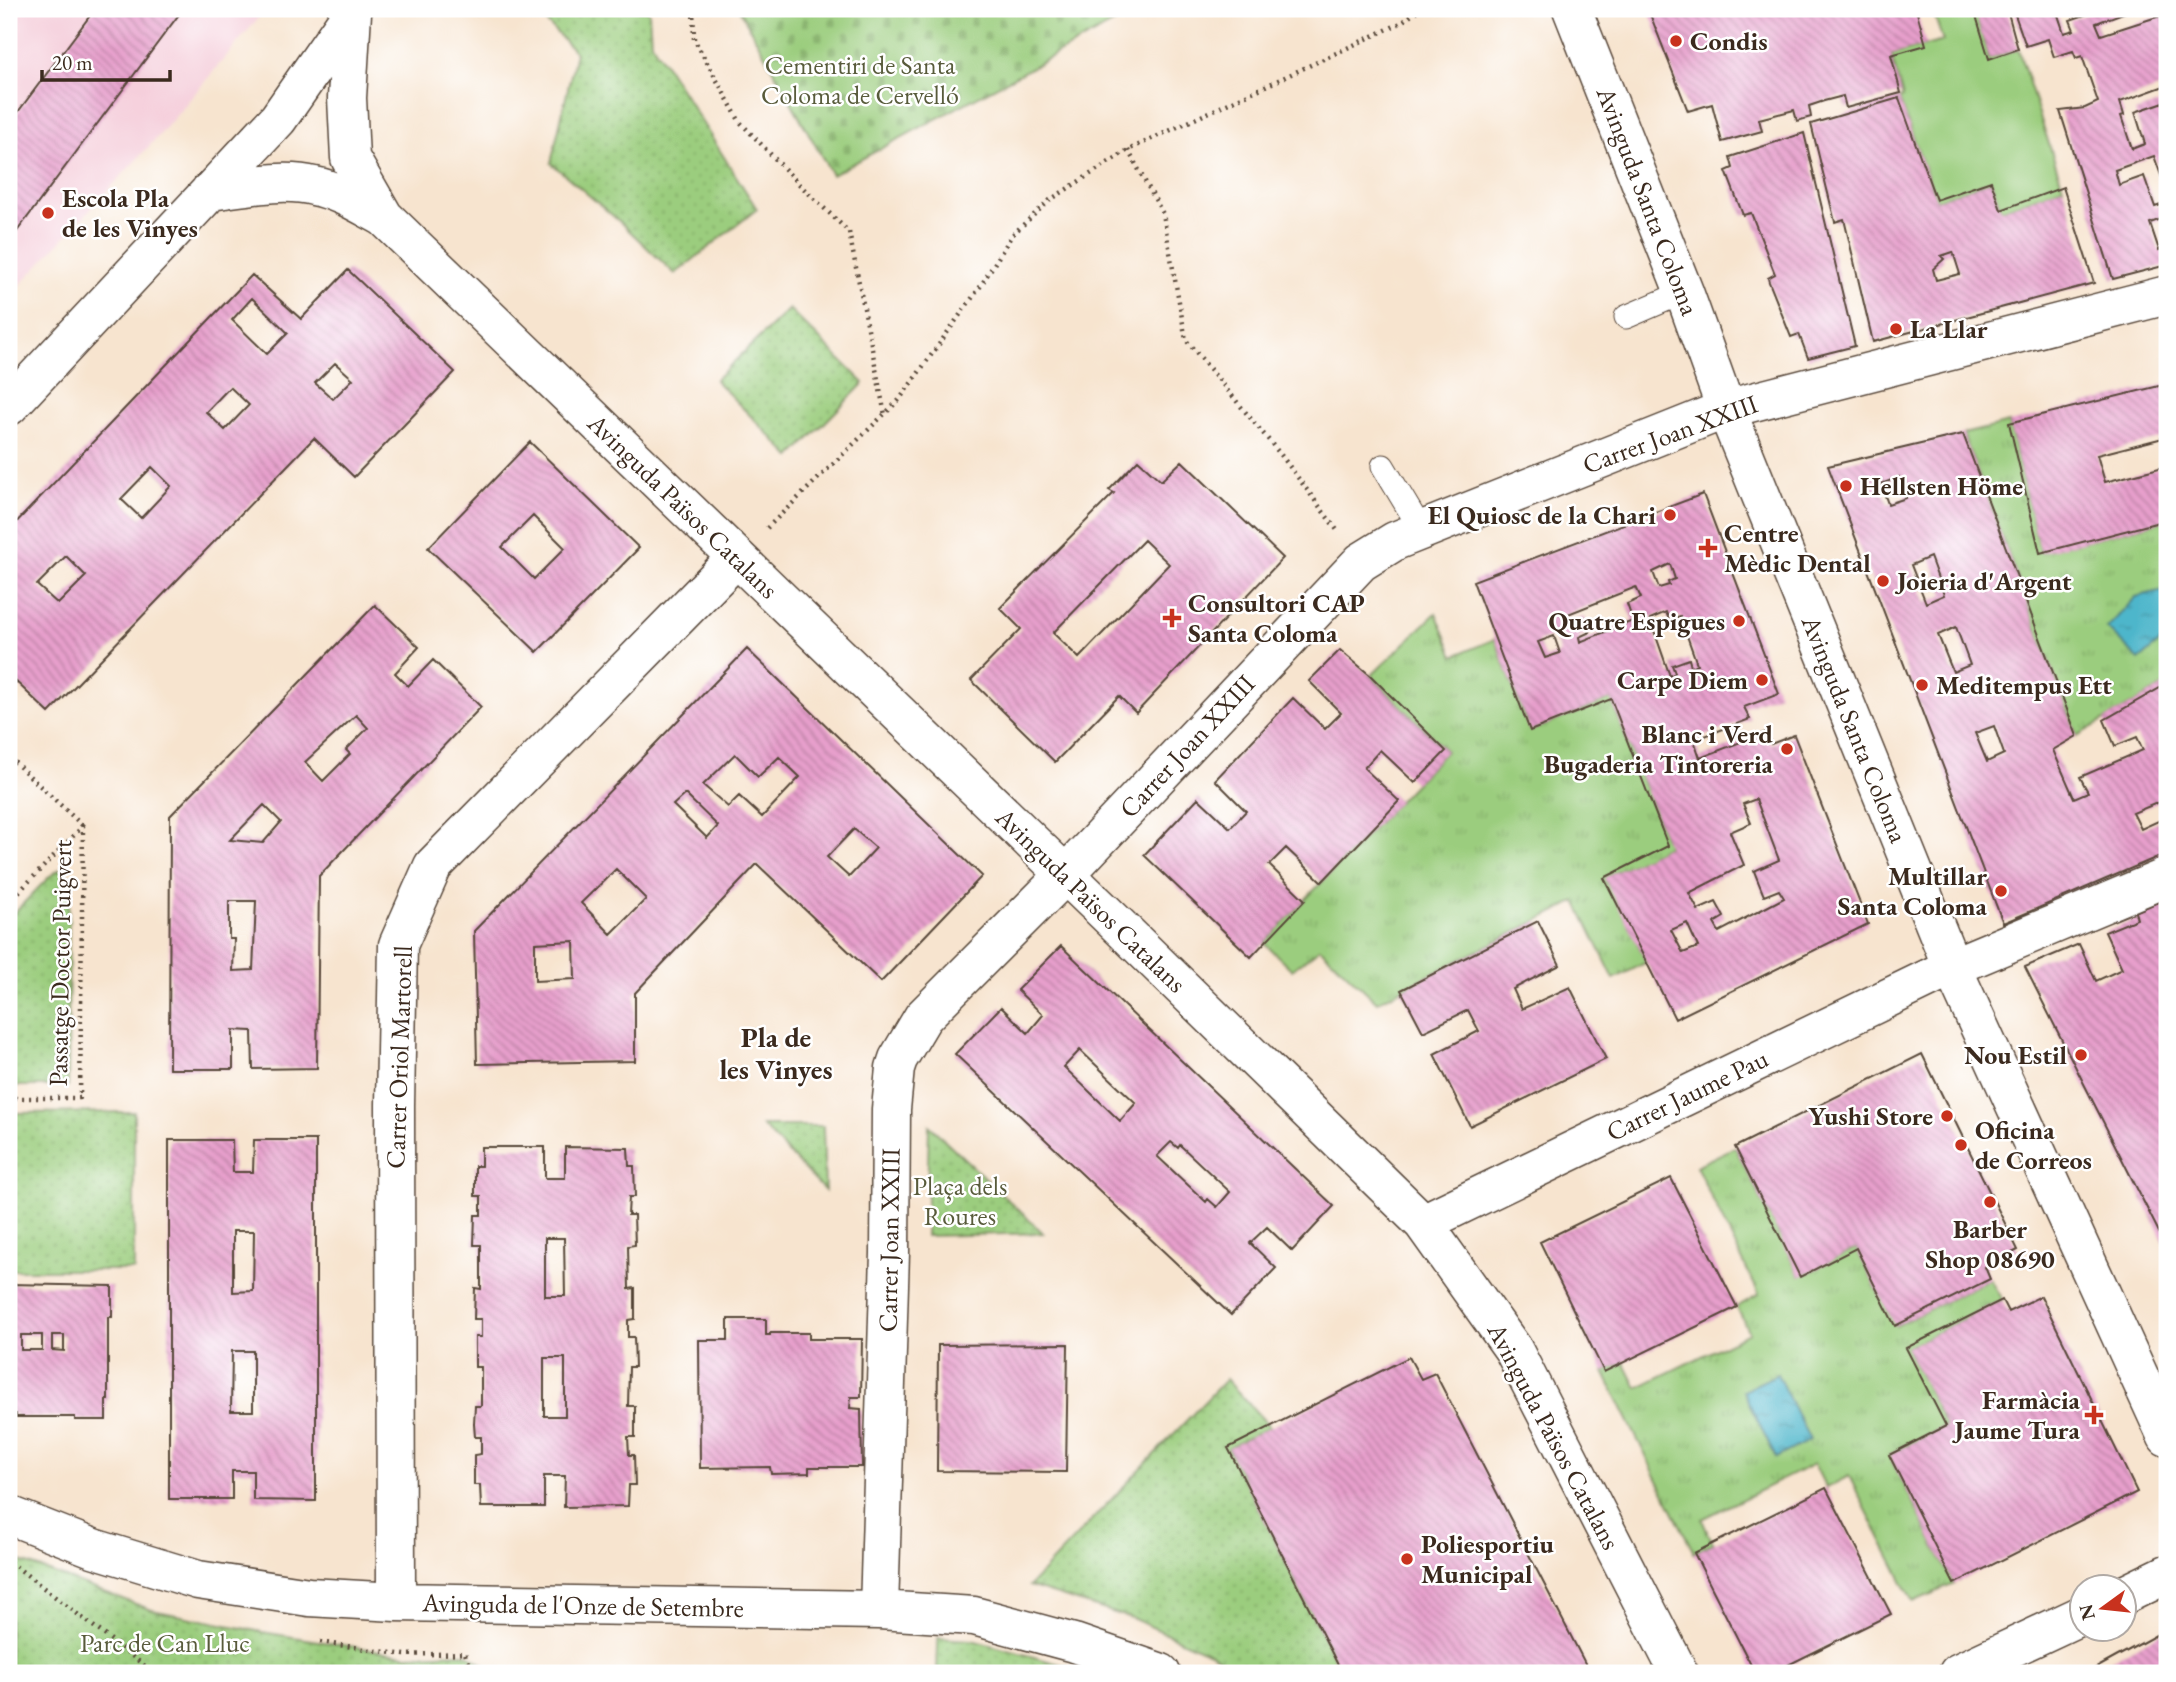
<svg xmlns="http://www.w3.org/2000/svg" width="2176" height="1682" viewBox="0 0 2176 1682" font-family="'EB Garamond',serif">
  <defs>
    <pattern id="grass-tufts" width="24" height="20" patternUnits="userSpaceOnUse" patternTransform="scale(1.75)"><rect width="24" height="20" fill="#9bcd7e"/><path d="M3 7l-1-3M5 7V3M7 7l1-3M15 17l-1-3M17 17v-4M19 17l1-3" fill="none" stroke="#86b06c"/></pattern>
    <pattern id="cemetery-stones" width="16" height="16" patternUnits="userSpaceOnUse" patternTransform="scale(1.75)"><rect width="16" height="16" fill="#9bcd7e"/><path d="M2 7V4a2 2 0 0 1 4 0v3zM10 15v-3a2 2 0 0 1 4 0v3z" fill="#86b06c"/></pattern>
    <pattern id="park-dots" width="8" height="8" patternUnits="userSpaceOnUse" patternTransform="scale(1.75)"><rect width="8" height="8" fill="#9bcd7e"/><path d="M2 2h.1M6 6h.1" fill="none" stroke="#86b06c" stroke-width="1.8" stroke-linecap="round"/></pattern>
    <pattern id="water-ripples" width="26" height="14" patternUnits="userSpaceOnUse" patternTransform="scale(1.75)"><rect width="26" height="14" fill="#4eb6cb"/><path d="M2 4q2-2 4 0t4 0M15 11q2-2 4 0t4 0" fill="none" stroke="#4294a4"/></pattern>
    <pattern id="building-back-hatch" width="6" height="6" patternUnits="userSpaceOnUse" patternTransform="scale(1.75)"><rect width="6" height="6" fill="#e79fcc"/><path d="M-1 5l2 2M0 0l6 6M5-1l2 2" fill="none" stroke="#bc82a5"/></pattern>
  </defs>
  <rect width="100%" height="100%" fill="#fff"/>
  <filter id="ink" filterUnits="userSpaceOnUse"><feTurbulence type="fractalNoise" baseFrequency=".0143" numOctaves="2"/><feDisplacementMap in="SourceGraphic" scale="14" xChannelSelector="R" yChannelSelector="G"/><feConvolveMatrix kernelMatrix="1 2 1 2 8 2 1 2 1" color-interpolation-filters="sRGB"/></filter>
  <filter id="wash" filterUnits="userSpaceOnUse"><feTurbulence type="fractalNoise" baseFrequency=".00686" numOctaves="4" result="noise"/><feDisplacementMap in="SourceGraphic" scale="28" xChannelSelector="R" yChannelSelector="G"/><feGaussianBlur stdDeviation="1.57" result="paint"/><feColorMatrix in="noise" values="0 0 0 0 0 0 0 0 0 0 0 0 0 0 0 0 0 1.4 0 .05"/><feComposite in="paint" operator="in"/></filter>
  <g filter="url(#wash)">
    <rect width="100%" height="100%" fill="#f7e4cf"/>
    <path fill="#f5cfdb" d="M9,9H266L164,130L9,297Z"/>
    <path fill="url(#grass-tufts)" stroke="#6b7c4e" stroke-width="2" d="M2009,423L2040,552L2167,520V684L2077,736L1963,434Z
      M1436,613L1454,656L1495,639L1530,731L1611,699L1668,846L1605,878L1647,962L1614,979L1576,901L1377,1002L1320,948L1292,970L1264,943L1446,751L1371,676Z
      M1735,1147L1800,1276L1856,1248L1896,1326L1990,1279L2002,1300L1906,1348L1946,1426L1889,1455L1954,1584L1913,1602L1849,1476L1826,1488L1814,1464L1702,1519L1713,1543L1694,1553L1604,1372L1624,1362L1637,1388L1749,1333L1737,1307L1759,1294L1696,1166Z"/>
    <path fill="url(#cemetery-stones)" stroke="#6b7c4e" stroke-width="2" d="M739,9H1140L832,175Z"/>
    <path fill="url(#park-dots)" stroke="#6b7c4e" stroke-width="2" d="M534,9H645L649,13L651,42L757,209L675,274L620,222L551,163L576,53Z
      M789,309L864,383L791,457L715,380Z
      M60,869L69,877L68,1086H9V918L50,876Z
      M134,1112V1270H9V1113Z
      M929,1125L1043,1233L926,1236Z
      M762,1126H823L825,1191Z
      M1226,1379L1270,1427L1228,1448L1342,1673H1244L1212,1654L1134,1619L1029,1586Z
      M9,1557L152,1610L262,1632L405,1655L465,1653L498,1673H9Z
      M938,1638L972,1640L1092,1673H937Z"/>
    <path fill="#9bcd7e" stroke="#6b7c4e" stroke-width="2" d="M1942,9H1974L1989,59L2018,49L2063,187L2001,210L1991,181L1936,200L1899,98L1903,97L1891,55L1943,41L1933,12Z"/>
    <path fill="url(#water-ripples)" stroke="#447074" stroke-width="2" d="M2167,589V637L2139,660L2107,628L2136,597Z
      M1777,1374L1810,1440L1776,1458L1743,1391Z"/>
    <g id="blocks">
      <path fill="url(#building-back-hatch)" fill-rule="evenodd" d="M95,9H183L9,242V124Z
        M1648,9H1916L1926,45L1891,55L1901,93L1846,108L1843,96L1824,101L1809,106L1811,117L1797,121L1794,110L1759,119L1762,131L1722,142L1712,104L1688,111Z
        M1974,9H2007L2018,49L1989,59Z
        M2013,9H2056L2064,33L2074,30L2070,20L2102,9H2125L2126,12L2096,23L2101,35L2163,15L2167,27V85L2120,102L2124,115L2121,116L2132,149L2145,144L2135,112L2167,101V192L2154,156L2115,170L2119,185L2144,176L2155,207L2167,203V217L2150,223L2159,250L2167,248V265L2113,279L2060,111L2085,108L2098,102L2082,56L2076,58L2073,51L2054,57L2048,39L2026,46Z
        M1899,98L1936,200L1991,181L2001,210L2063,187L2094,283L1873,342L1844,219L1835,222L1811,124ZM1953,252L1960,274L1936,280L1933,269L1944,259L1941,256Z
        M1804,133L1855,346L1808,358L1799,334L1791,337L1769,282L1768,278L1775,274L1751,213L1743,215L1726,171L1733,168L1730,157Z
        M348,270L455,372L354,477L314,438L49,713L9,675V530L252,275L301,319ZM252,298L288,333L267,354L232,320ZM335,363L353,379L333,399L315,383ZM230,387L249,405L225,430L206,412ZM152,467L171,486L141,518L121,499ZM66,556L86,576L58,604L37,585Z
        M2167,384V437L2097,455L2105,482L2167,466V520L2040,553L2009,423Z
        M1963,434L2077,736L2053,750L2074,798L2088,792L2080,777L2143,750L2137,737L2115,746L2104,720L2167,684V807L2164,800L2133,813L2141,829L2167,817V853L2003,923L1828,466ZM1899,477L1906,498L1888,504L1881,484ZM1930,557L1944,595L1926,603L1911,565ZM1956,627L1970,665L1953,672L1938,635ZM1994,726L2004,754L1987,762L1975,733Z
        M530,442L639,548L537,652L428,548ZM533,516L565,548L534,579L502,547Z
        M1138,460L1161,481L1182,461L1283,558L1136,713L1119,696L1055,762L971,680L1021,629L1000,608L1114,493L1109,490ZM1144,540L1169,564L1079,658L1053,633Z
        M1703,494L1779,694L1744,707L1750,719L1694,740L1700,758L1766,732L1771,744L1794,735L1868,924L1675,1019L1604,878L1668,846L1611,699L1530,731L1473,581ZM1670,564L1675,579L1668,582L1669,585L1659,588L1653,572ZM1636,587L1641,598L1627,604L1633,621L1580,642L1579,637L1590,632L1584,617L1566,623L1563,616ZM1666,612L1669,620L1680,616L1697,664L1691,667L1689,659L1672,665L1675,673L1670,676L1650,619ZM1554,636L1560,653L1545,658L1538,642ZM1756,799L1779,860L1754,871L1764,896L1779,890L1784,898L1719,932L1714,923L1724,917L1716,902L1698,910L1689,893L1744,865L1730,832L1751,823L1743,804ZM1687,923L1698,947L1683,953L1671,930Z
        M375,605L419,647L395,673L408,686L433,660L481,707L319,876L317,1068L253,1069L252,1031L233,1030V1069H169L170,816ZM356,715L368,728L346,750L350,754L323,781L305,762ZM264,805L281,822L263,843L230,840ZM229,901H256L253,970L233,971L234,939H229Z
        M747,649L982,876L881,982L757,864L635,993V1061L477,1064L474,931ZM735,754L758,777L779,757L800,777L762,817L739,796L728,807L703,785ZM685,794L718,826L707,838L673,805ZM854,829L876,848L849,877L827,857ZM616,869L646,899L611,934L581,903ZM574,941L575,979L535,981V943Z
        M1340,650L1371,676L1446,751L1415,783L1380,750L1364,768L1399,801L1322,882L1286,848L1269,865L1305,900L1251,957L1144,855L1198,798L1230,828L1246,811L1215,780L1293,698L1325,729L1341,713L1309,681Z
        M2167,898V1248L2025,967L2079,944L2096,981L2122,969L2105,932L2137,919L2135,912Z
        M1538,921L1560,965L1513,989L1522,1009L1570,987L1606,1059L1470,1126L1434,1054L1479,1031L1468,1010L1423,1032L1401,990Z
        M1061,946L1334,1206L1292,1251L1267,1227L1250,1243L1276,1268L1231,1315L955,1054L1001,1007L1028,1033L1043,1015L1017,990ZM1080,1050L1136,1103L1120,1121L1064,1067ZM1171,1142L1178,1148L1180,1145L1230,1192L1217,1207L1208,1199L1206,1202L1157,1156Z
        M1922,1054L2018,1250L1985,1267L1990,1279L1895,1326L1856,1248L1800,1277L1735,1147Z
        M169,1140H232L233,1172H253L254,1140H316V1501L253,1500V1471H232V1499H169ZM233,1231H254L253,1291L233,1292ZM232,1351H253V1411H231Z
        M481,1147H545V1178H565V1147L628,1148L629,1166H634L635,1197H629L628,1215H634L635,1245L628,1246L629,1289L635,1288V1319L628,1320V1337H634L635,1367H629L628,1406H635V1437H628L629,1455H634L635,1485H629L628,1506L564,1507L565,1476H544V1507H481L480,1485H474V1455L481,1454V1437H475L474,1424L475,1406H481V1367H475V1337H481V1319H474L475,1288L481,1289V1245H474L475,1215H481V1196H475V1166H481ZM545,1238H564L565,1296H545ZM544,1358H565V1416H544Z
        M1671,1178L1737,1307L1604,1372L1540,1242Z
        M9,1284L112,1286V1317H108V1400H106V1420H75V1417H16V1414H9ZM21,1335H42V1350H21ZM52,1335H64V1351L52,1350Z
        M2041,1296L2137,1492L1954,1584L1889,1455L1946,1426L1906,1348L2002,1300L2008,1312Z
        M728,1319H766V1335H770V1333H809V1339H862L861,1397H851L850,1408L861,1409L862,1467H809V1473L771,1474L770,1467L700,1468L699,1340H728Z
        M1068,1344L1066,1472L937,1471L938,1345Z
        M1409,1357L1421,1379L1435,1373L1588,1669L1580,1673H1342L1228,1448Z
        M1826,1488L1891,1614L1772,1673H1755L1694,1553Z
        M2167,1629V1673H2087Z"/>
    </g>
  </g>
  <g filter="url(#ink)">
    <use href="#blocks" fill-opacity="0" stroke="#574639" stroke-width="2"/>
    <g fill="none" stroke-linecap="round" stroke-linejoin="round">
      <g stroke="#574639" stroke-width="25">
        <path id="lane" d="M1626,317L1684,292
          M1383,466L1422,531"/>
      </g>
      <g stroke="#574639" stroke-width="41">
        <path id="street" d="M1572,9L1684,292L1726,409L1952,967L2167,1437
          M352,13L347,98L350,158L384,217L1121,928L1423,1223L1513,1349L1679,1673
          M210,191C242,187 283,178 314,186C340,191 361,205 384,217
          M9,406L278,119L351,14
          M1423,1223L1952,967L2167,877
          M9,1515L93,1548L198,1580L309,1597L396,1602L879,1610L974,1616L1074,1643L1161,1673
          M2124,1595L2167,1574
          M396,1602L395,1105L398,945L433,866L736,558
          M879,1610L890,1253L891,1109L895,1068L898,1059L923,1017L1065,875L1361,562L1395,541L1726,409L2167,295
          M1958,1673L2082,1615"/>
      </g>
      <path stroke="#574639" stroke-width="4.5" stroke-dasharray="2 5" stroke-linecap="butt" d="M693,9L694,39L740,122L799,184L849,232L885,415
        M1128,150L1163,214L1186,340L1281,455L1337,530
        M767,528L899,400L980,287L1012,235L1050,200L1128,150L1403,22L1419,9
        M9,757L83,826
        M9,902L83,826L80,1098H9
        M10,1562L154,1673
        M320,1642L405,1655L465,1653L471,1673"/>
      <use href="#lane" stroke="#fff" stroke-width="23"/>
      <use href="#street" stroke="#fff" stroke-width="38"/>
    </g>
  </g>
  <g fill="#c8321e" stroke="#fff" stroke-width="2.5">
    <circle cx="1676" cy="41" r="7"/>
    <circle cx="48" cy="213" r="7"/>
    <circle cx="1896" cy="329" r="7"/>
    <circle cx="1846" cy="486" r="7"/>
    <circle cx="1670" cy="515" r="7"/>
    <path d="M1704.5 537.5h7v7h7v7h-7v7h-7v-7h-7v-7h7z"/>
    <circle cx="1883" cy="581" r="7"/>
    <path d="M1168.5 607.5h7v7h7v7h-7v7h-7v-7h-7v-7h7z"/>
    <circle cx="1739" cy="621" r="7"/>
    <circle cx="1762" cy="680" r="7"/>
    <circle cx="1922" cy="685" r="7"/>
    <circle cx="1787" cy="749" r="7"/>
    <circle cx="2001" cy="891" r="7"/>
    <circle cx="2081" cy="1055" r="7"/>
    <circle cx="1947" cy="1116" r="7"/>
    <circle cx="1961" cy="1145" r="7"/>
    <circle cx="1990" cy="1202" r="7"/>
    <path d="M2090.5 1404.5h7v7h7v7h-7v7h-7v-7h-7v-7h7z"/>
    <circle cx="1407" cy="1559" r="7"/>
  </g>
  <g text-anchor="middle" stroke-width="5" stroke-linejoin="round" paint-order="stroke">
    <g font-size="26" font-weight="bold" fill="#3b2a1e" stroke="#fff" text-anchor="start">
      <text x="1690" y="50">Condis</text>
      <text x="62" y="207">Escola Pla<tspan x="62" dy="30">de les Vinyes</tspan></text>
      <text x="1910" y="338">La Llar</text>
      <text x="1860" y="495">Hellsten Höme</text>
      <text x="1656" y="524" text-anchor="end">El Quiosc de la Chari</text>
      <text x="1724" y="542">Centre<tspan x="1724" dy="30">Mèdic Dental</tspan></text>
      <text x="1897" y="590">Joieria d'Argent</text>
      <text x="1188" y="612">Consultori CAP<tspan x="1188" dy="30">Santa Coloma</tspan></text>
      <text x="1725" y="630" text-anchor="end">Quatre Espigues</text>
      <text x="1748" y="689" text-anchor="end">Carpe Diem</text>
      <text x="1936" y="694">Meditempus Ett</text>
      <text x="1773" y="743" text-anchor="end">Blanc i Verd<tspan x="1773" dy="30">Bugaderia Tintoreria</tspan></text>
      <text x="1987" y="885" text-anchor="end">Multillar<tspan x="1987" dy="30">Santa Coloma</tspan></text>
      <text x="2067" y="1064" text-anchor="end">Nou Estil</text>
      <text x="1933" y="1125" text-anchor="end">Yushi Store</text>
      <text x="1975" y="1139">Oficina<tspan x="1975" dy="30">de Correos</tspan></text>
      <text x="1990" y="1238" text-anchor="middle">Barber<tspan x="1990" dy="30">Shop 08690</tspan></text>
      <text x="2080" y="1409" text-anchor="end">Farmàcia<tspan x="2080" dy="30">Jaume Tura</tspan></text>
      <text x="1421" y="1553">Poliesportiu<tspan x="1421" dy="30">Municipal</tspan></text>
    </g>
    <g font-size="26" fill="#585b3b" stroke="#fff">
      <text x="860" y="74">Cementiri de Santa<tspan x="860" dy="30">Coloma de Cervelló</tspan></text>
      <text x="960" y="1195">Plaça dels<tspan x="960" dy="30">Roures</tspan></text>
      <text x="165" y="1652">Parc de Can Lluc</text>
    </g>
    <g font-size="26" fill="#3b2a1e" stroke="#fff">
      <text transform="translate(1648 201) rotate(69)" y="9">Avinguda Santa Coloma</text>
      <text transform="translate(1670 434) rotate(-20)" y="9">Carrer Joan XXIII</text>
      <text transform="translate(683 506) rotate(44)" y="9">Avinguda Països Catalans</text>
      <text transform="translate(1855 729) rotate(68)" y="9">Avinguda Santa Coloma</text>
      <text transform="translate(1187 746) rotate(-47)" y="9">Carrer Joan XXIII</text>
      <text transform="translate(1091 900) rotate(44)" y="9">Avinguda Països Catalans</text>
      <text transform="translate(60 963) rotate(-89)" y="9">Passatge Doctor Puigvert</text>
      <text transform="translate(399 1057) rotate(-88)" y="9">Carrer Oriol Martorell</text>
      <text transform="translate(1687 1095) rotate(-26)" y="9">Carrer Jaume Pau</text>
      <text transform="translate(889 1240) rotate(-89)" y="9">Carrer Joan XXIII</text>
      <text transform="translate(1554 1436) rotate(62)" y="9">Avinguda Països Catalans</text>
      <text transform="translate(583 1605) rotate(1)" y="9">Avinguda de l'Onze de Setembre</text>
    </g>
    <g font-size="28" font-weight="bold" fill="#3b2a1e" stroke="#fff">
      <text x="776" y="1047">Pla de<tspan x="776" dy="32">les Vinyes</tspan></text>
    </g>
  </g>
  <rect width="2176" height="1682" fill="none" stroke="#fff" stroke-width="35"/>
  <g transform="translate(2103 1608) rotate(255)"><circle r="33" fill="#ffffff" stroke="#b1aaa5" stroke-width="2"/>
  <path d="M0-5L12 26L0 18L-12 26Z" fill="#c8321e"/>
  <text y="-10" font-size="19" font-weight="bold" text-anchor="middle" fill="#3b2a1e">N</text>
  </g>
  <path d="M42 70v10h128v-10" fill="none" stroke="#3b2a1e" stroke-width="3.5"/>
  <text x="52" y="70" font-size="21" fill="#3b2a1e" stroke="#ffffff" stroke-width="5" paint-order="stroke">20 m</text>
</svg>
